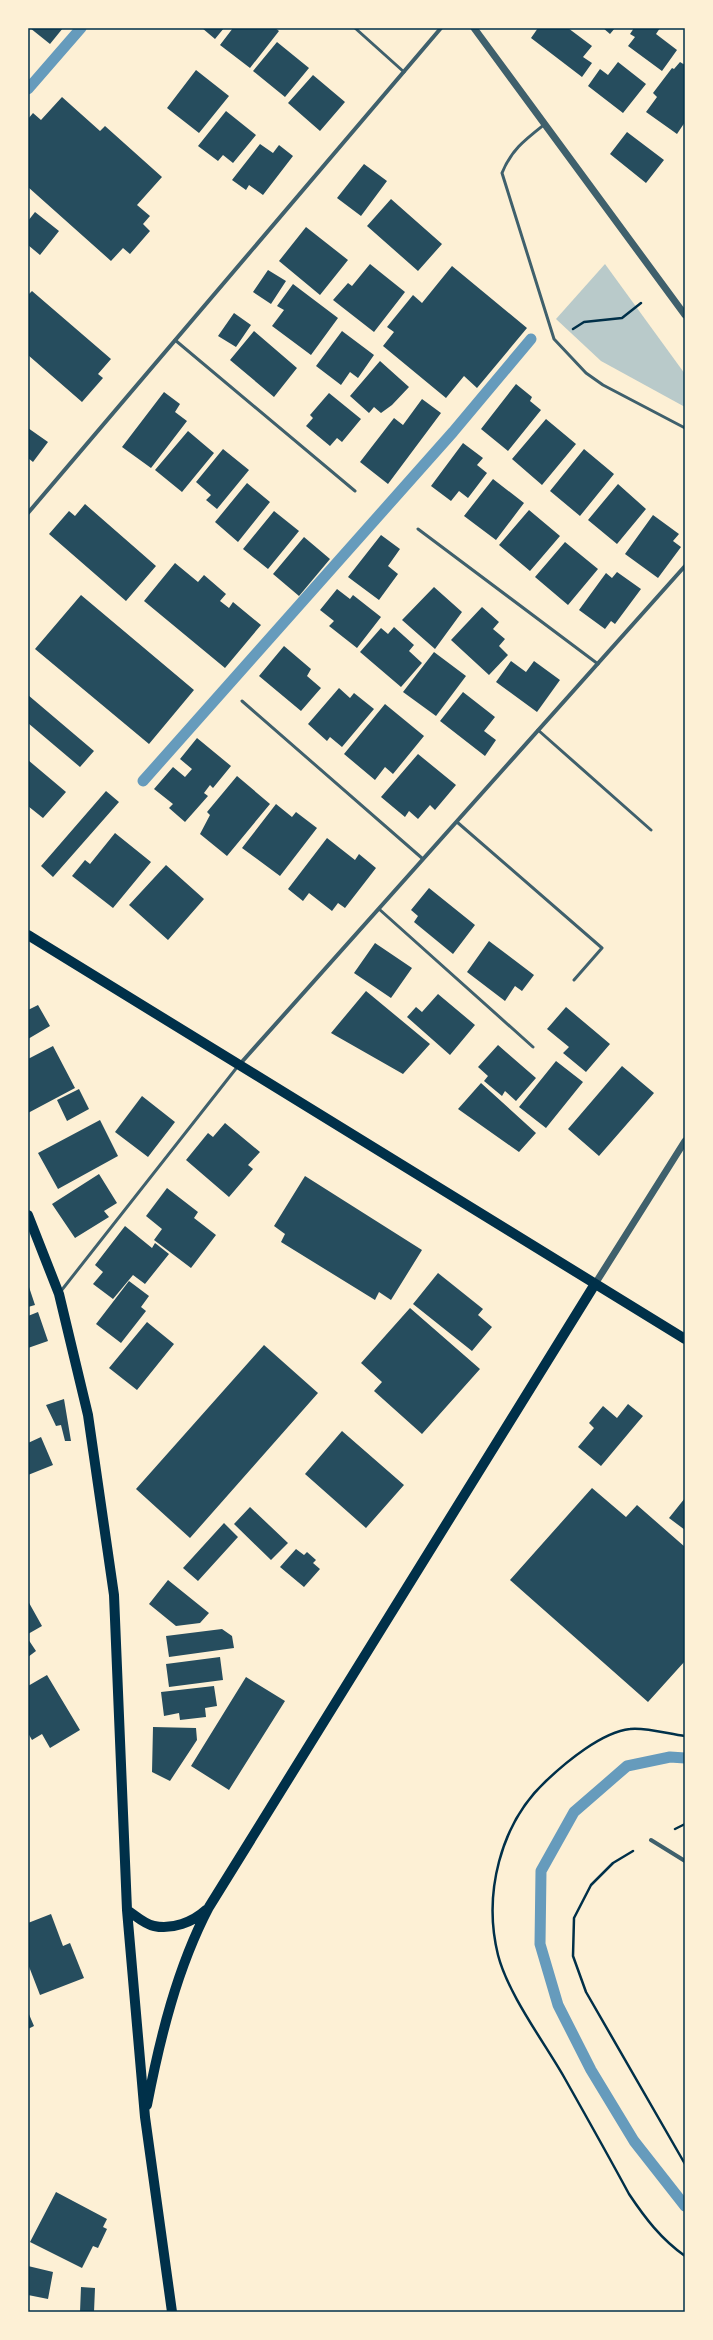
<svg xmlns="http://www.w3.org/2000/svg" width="713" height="2340" viewBox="0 0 713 2340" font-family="'Public Sans',sans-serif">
  <rect width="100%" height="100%" fill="#fdf0d5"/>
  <path fill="#b9caca" d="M605,264L685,374V407L601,361L556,319Z"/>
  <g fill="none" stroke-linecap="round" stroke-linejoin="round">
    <path stroke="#669bbc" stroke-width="11" d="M28,89L81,28
      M143,781L453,432L531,339
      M685,1758L670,1757L627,1766L574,1812L541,1871L540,1944L558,2005L591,2070L634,2141L685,2206"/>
  </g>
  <path fill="#264d5e" d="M30,28H63L50,44Z
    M202,28H224L215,39Z
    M233,28H275L279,31L250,68L220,45Z
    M538,28H568L592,46L583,57L592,63L582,77L531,38Z
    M603,28H615L610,34Z
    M634,28H660L656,34L677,50L662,71L628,46L635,37L630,34Z
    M277,42L309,68L285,97L253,71Z
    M618,62L646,84L623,113L588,86L600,69L608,75Z
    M680,62L685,65V122L677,134L646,112L657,97L653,93L672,68L674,69Z
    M196,70L229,96L199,133L167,108Z
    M313,75L345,102L320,131L288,103Z
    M62,97L100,131L105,126L162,177L137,205L150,216L143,224L150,231L130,254L123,248L111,261L28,187V119L33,113L41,120Z
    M226,111L256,135L233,163L223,155L218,161L198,146Z
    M627,132L664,160L646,183L610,154Z
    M260,144L273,153L279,145L293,156L263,195L249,185L246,190L232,180Z
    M364,164L387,181L361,216L337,198Z
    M391,199L442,244L418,271L367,226Z
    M35,212L59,231L40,255L28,245V221Z
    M306,227L348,260L320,295L279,261Z
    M370,264L405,292L374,332L333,300L348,283L352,286Z
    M452,266L527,328L477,388L464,376L446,398L383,346L394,332L387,327L413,295L422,303Z
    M268,270L286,281L271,304L253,292Z
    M293,284L338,318L311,355L272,326L284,310L277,306Z
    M32,291L111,359L98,374L103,378L82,402L28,355V295Z
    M234,313L251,325L236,347L218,336Z
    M254,331L297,368L274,397L230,360Z
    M342,331L374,355L358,378L350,372L341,385L316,366Z
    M380,361L409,387L392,405L381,413L374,407L369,413L350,396Z
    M516,384L532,397L530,401L541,410L508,451L481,429Z
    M164,392L180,404L175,412L187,421L151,468L122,447Z
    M329,393L361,419L342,442L337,438L330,446L306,426L313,418L310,415Z
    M422,399L441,413L388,484L360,462L394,418L403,425Z
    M546,419L576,444L542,485L512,459Z
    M28,428L48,442L33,462L28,458Z
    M188,431L214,453L182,492L155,470Z
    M463,443L483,458L477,465L487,473L468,498L459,491L451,501L431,486Z
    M223,449L249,470L217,509L206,500L211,495L196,482Z
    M584,449L614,474L580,516L550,491Z
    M493,479L524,503L496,540L464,516Z
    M247,483L270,502L238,542L215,522Z
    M618,484L646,509L617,544L588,520Z
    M85,504L156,566L126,601L49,534L69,511L75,516Z
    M529,510L560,536L530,571L499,545Z
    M274,511L299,531L268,569L243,549Z
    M653,515L679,534L673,541L681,547L658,578L625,554Z
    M381,535L400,549L388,566L398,574L379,600L348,577Z
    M304,537L330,559L299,596L273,574Z
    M565,542L598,569L568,605L535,577Z
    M175,563L198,582L204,575L226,594L220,601L229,608L233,602L261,625L225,668L144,601Z
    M617,572L641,589L615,624L611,621L605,629L579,610L606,573L612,578Z
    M434,587L462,612L435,649L402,620Z
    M337,589L350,599L353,595L381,617L357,648L329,626L334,621L320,610Z
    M81,595L194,690L149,744L35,649Z
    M482,607L499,622L493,629L505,639L499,646L508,655L489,675L451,640Z
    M394,627L414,645L409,651L422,663L401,687L360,652L381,628L388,634Z
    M284,646L311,669L307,676L321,688L301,711L259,676Z
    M434,652L466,676L436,716L403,692Z
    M511,661L526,672L534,661L560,680L537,712L496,682Z
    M339,688L350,698L354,693L374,709L342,747L330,737L327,741L308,724Z
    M463,692L495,717L484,731L496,740L485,756L440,721Z
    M28,695L94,751L80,767L28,723Z
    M385,704L424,736L393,774L385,767L375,780L344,754Z
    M197,738L231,766L213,788L210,785L204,793L208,796L185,822L169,808L173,804L154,789L173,767L185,777L192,769L180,759Z
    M418,754L456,785L435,810L430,805L418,819L409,811L405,817L381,797Z
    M28,760L66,792L43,818L28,806Z
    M237,776L270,804L227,856L200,834L210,815L207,812Z
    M106,791L119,802L53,877L41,866Z
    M276,804L292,817L296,812L317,828L280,876L242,848Z
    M115,833L151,862L113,908L72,876L85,860L90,864Z
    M327,838L355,860L359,854L376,868L345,908L338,903L332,911L309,893L303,901L288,889Z
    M166,865L204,899L168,940L129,905Z
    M429,888L475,925L453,954L414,922L418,916L411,910Z
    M489,941L534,975L522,991L515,986L505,1001L467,972Z
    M375,943L412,968L391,998L354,973Z
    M366,991L430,1044L403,1074L331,1033Z
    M438,994L475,1025L450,1055L407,1017L416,1007L422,1012Z
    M38,1005L50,1026L28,1039V1010Z
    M566,1007L610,1044L586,1072L563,1053L569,1047L547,1029Z
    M498,1045L536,1078L516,1101L505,1091L502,1096L484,1081L488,1076L478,1067Z
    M53,1046L75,1088L28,1113V1059Z
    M556,1061L583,1082L546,1128L519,1107Z
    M622,1066L654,1093L599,1156L568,1129Z
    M481,1083L536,1133L519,1152L458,1109Z
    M79,1089L89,1109L67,1121L57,1100Z
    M142,1096L175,1122L148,1157L115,1132Z
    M100,1120L118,1156L58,1189L38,1153Z
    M225,1123L260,1152L248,1165L253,1169L229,1197L186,1160L208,1133L213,1137Z
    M99,1174L117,1203L104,1211L109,1217L75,1238L52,1204Z
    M305,1176L422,1250L391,1300L379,1292L375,1300L281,1242L285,1234L274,1226Z
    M167,1188L198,1212L194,1218L216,1235L191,1268L154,1240L162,1229L146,1216Z
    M125,1226L152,1248L155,1243L169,1254L145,1284L133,1275L113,1299L93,1284L103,1272L95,1265Z
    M438,1273L483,1309L478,1315L492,1327L472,1351L413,1304Z
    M129,1281L149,1296L141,1307L146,1311L121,1343L96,1324Z
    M28,1284L35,1305L28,1307Z
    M410,1308L480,1369L422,1434L374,1391L382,1382L361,1363Z
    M38,1312L48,1341L28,1348V1316Z
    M147,1322L174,1344L137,1390L109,1368Z
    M264,1345L318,1393L190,1538L136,1489Z
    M64,1399L71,1441H65L61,1425L56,1426L46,1405Z
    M628,1404L643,1416L601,1466L578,1447L594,1428L589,1423L603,1406L617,1418Z
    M342,1431L404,1485L366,1528L305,1474Z
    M41,1437L53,1465L28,1475V1443Z
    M592,1488L626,1517L637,1505L685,1547V1661L648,1702L510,1580Z
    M685,1498V1530L669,1518Z
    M250,1507L288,1543L271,1560L234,1524Z
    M224,1523L238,1537L198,1581L183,1568Z
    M296,1549L304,1555L307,1552L316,1560L313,1563L320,1569L304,1587L280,1567Z
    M168,1580L209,1613L200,1623L176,1626L149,1604Z
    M28,1601L42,1626L28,1634Z
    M222,1629L232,1636L234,1648L169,1657L166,1636Z
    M28,1639L36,1651L28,1657Z
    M220,1657L223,1680L169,1687L166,1664Z
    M47,1675L80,1730L50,1748L42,1734L32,1740L28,1733V1686Z
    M246,1677L285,1701L229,1790L191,1766Z
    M214,1686L217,1706L205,1708L206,1717L180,1720L179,1713L164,1716L161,1692Z
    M153,1727L196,1728L197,1740L170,1781L152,1772Z
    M51,1914L63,1946L70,1943L84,1978L40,1995L28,1964V1923Z
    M28,2012L34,2026L28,2029Z
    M56,2192L107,2219L103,2227L107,2229L98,2248L93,2246L82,2268L30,2242Z
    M28,2266L53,2272L48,2299L28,2295Z
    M81,2287L95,2288L94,2312H80Z"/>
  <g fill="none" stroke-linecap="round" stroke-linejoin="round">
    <path stroke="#003049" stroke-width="2.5" d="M573,329L584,322L622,318L641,303
      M685,1736C669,1734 645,1727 630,1729C602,1732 566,1762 546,1781C500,1824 483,1894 498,1955C508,1994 544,2042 564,2077C586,2116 608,2155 629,2194C645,2218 661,2239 685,2256
      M675,1829L685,1824
      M633,1851L613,1863L591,1885L574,1918L573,1956L586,1992L685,2164"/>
    <path stroke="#3f606c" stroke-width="3" d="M355,28L404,72
      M545,124C526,139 511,150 502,173L554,339L586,373L603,385L685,428
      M175,340L355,491
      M418,529L598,664
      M242,701L423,859
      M538,730L651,830
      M457,822L602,948L574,980
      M379,909L533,1047
      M61,1291L238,1066"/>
    <path stroke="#3f606c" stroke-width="4" d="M28,513L441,28
      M240,1064L685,566
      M651,1840L685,1861"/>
    <path stroke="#3f606c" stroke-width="7" d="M474,28L685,315
      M595,1284L685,1141"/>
    <path stroke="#003049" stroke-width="10" d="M28,935L685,1339
      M28,1215L59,1294L88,1415L114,1595L127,1910L145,2117L172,2312
      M127,1910C135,1915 144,1924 154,1926C172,1930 193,1922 206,1910
      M147,2105C160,2038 177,1968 209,1907L595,1284"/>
  </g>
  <rect width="713" height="2340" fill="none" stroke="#fdf0d5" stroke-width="58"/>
  <rect x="29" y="29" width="655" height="2282" fill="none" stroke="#003049" stroke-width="1.5"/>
</svg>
